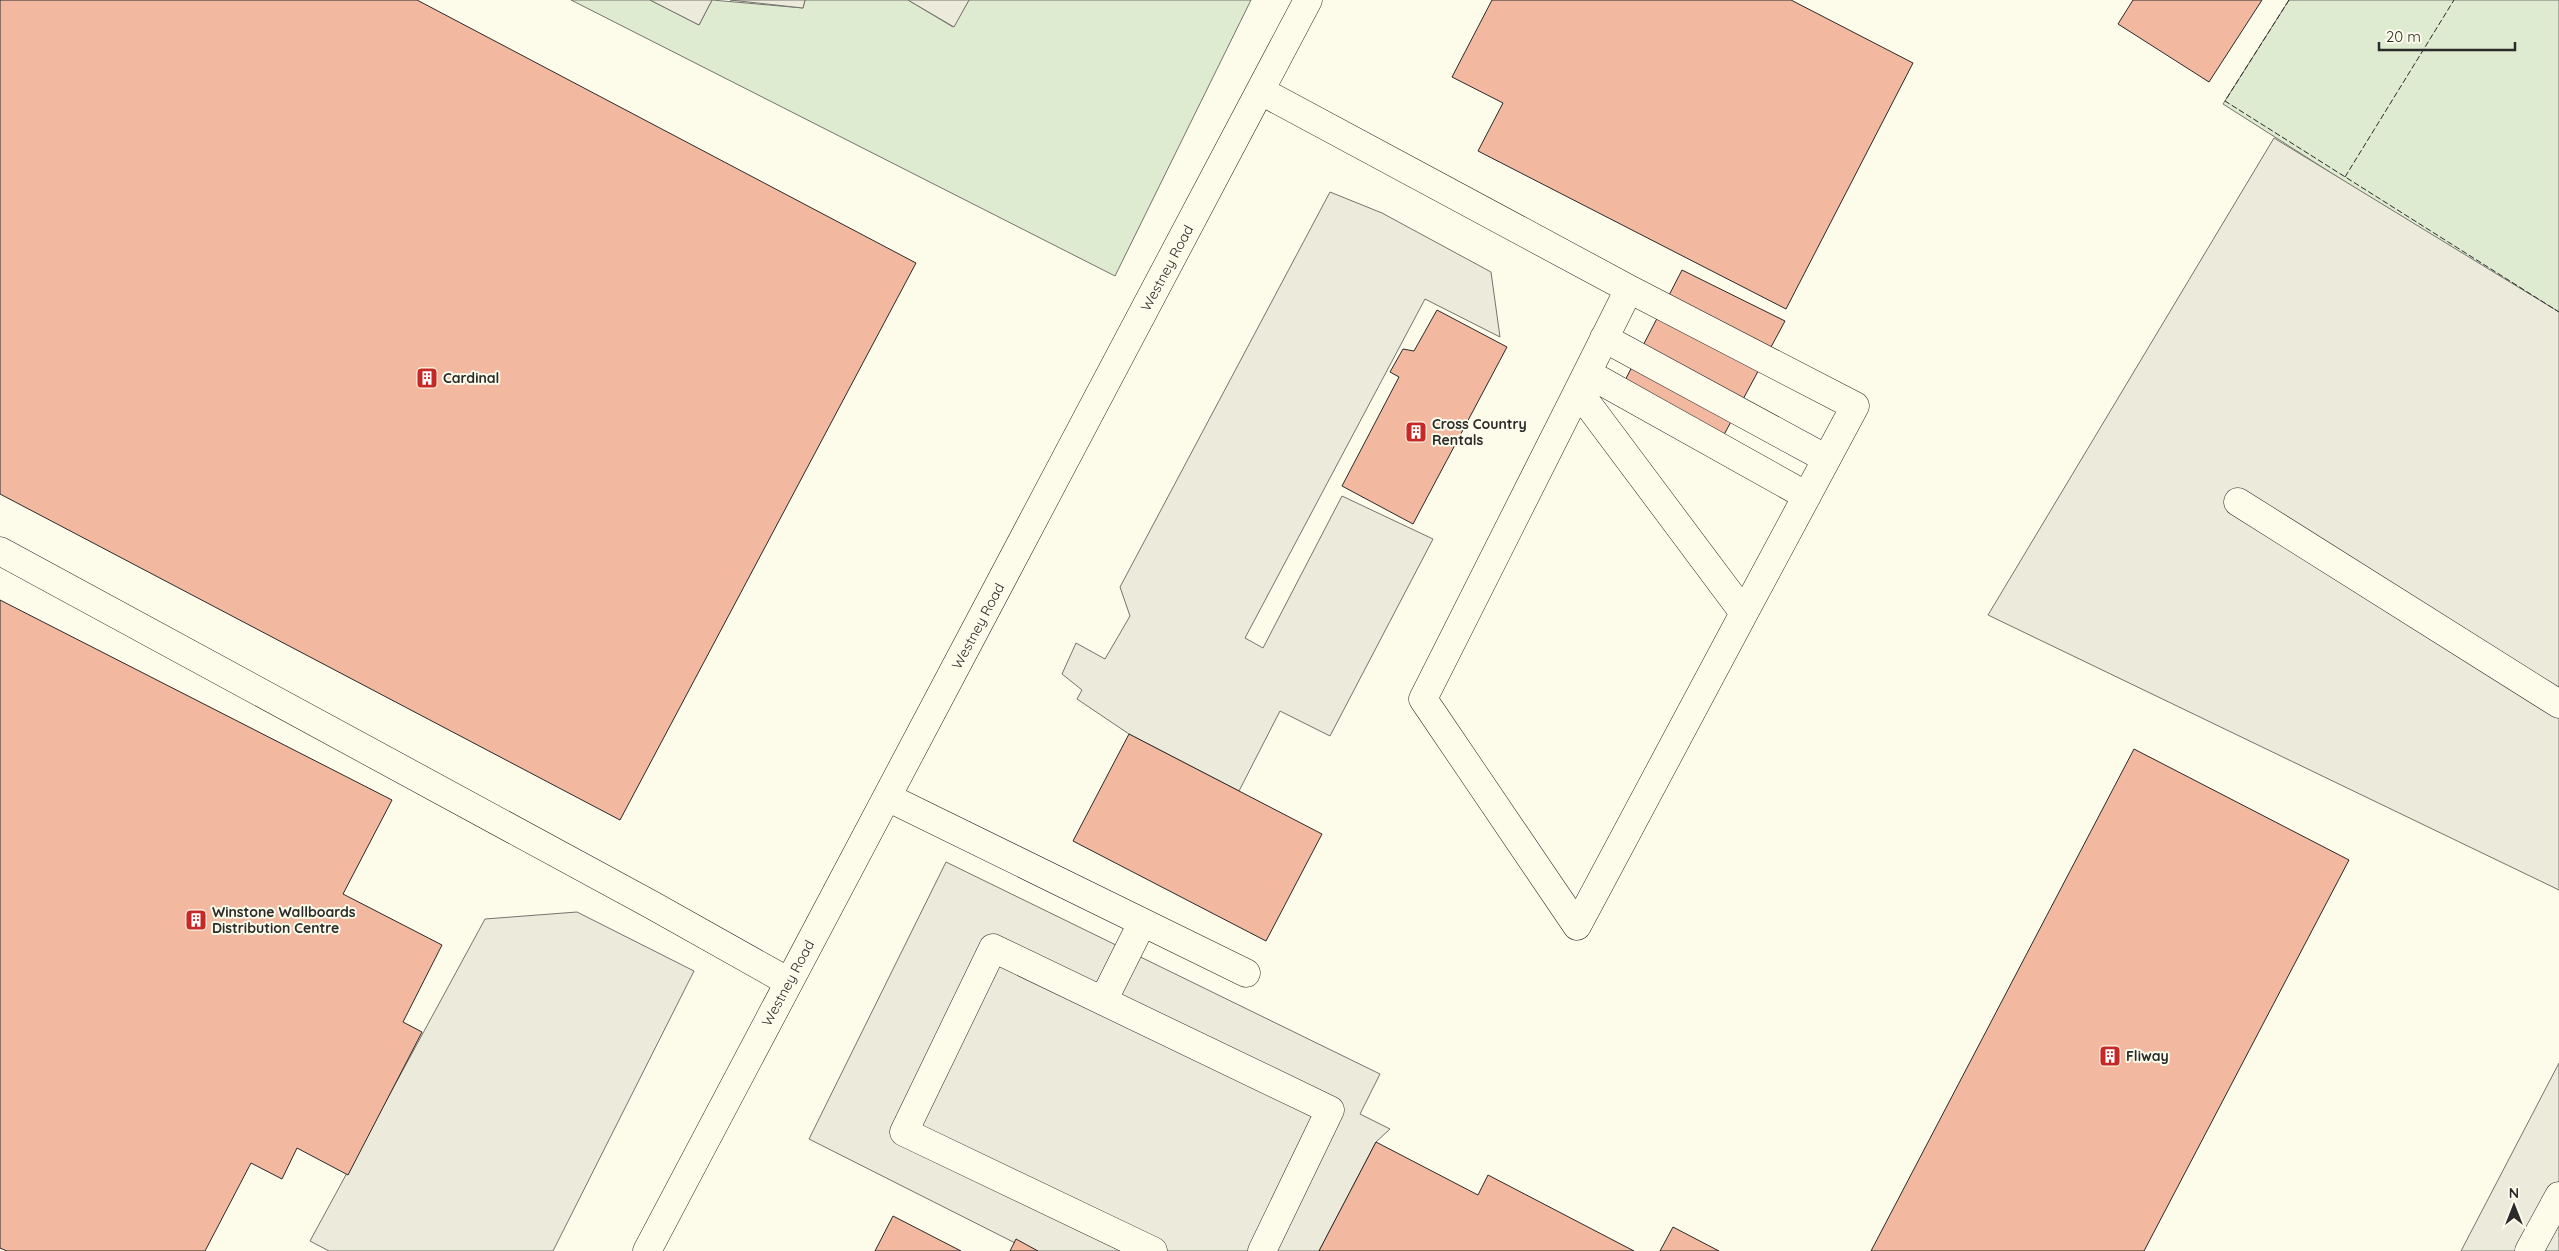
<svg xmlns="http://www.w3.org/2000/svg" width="2559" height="1251" viewBox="0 0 2559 1251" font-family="Quicksand,sans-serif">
  <rect width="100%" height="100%" fill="#fdfbea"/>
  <path fill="#deebd1" stroke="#74746e" d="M571,0H650L699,25L712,0L803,8L805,0H908L953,27L969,0H1251L1115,276Z
    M2289,0H2559V318L2223,104Z"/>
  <path fill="#eceadb" stroke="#74746e" d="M650,0H712L699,25Z
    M730,0H805L803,8Z
    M908,0H969L954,27Z
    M2274,138L2559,312V890L1988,615Z
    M1330,192L1382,213L1491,272L1500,337L1425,299L1245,638L1263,648L1342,496L1433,539L1330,736L1280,711L1239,791L1129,734L1077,699L1082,690L1062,674L1076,643L1105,659L1130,616L1120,587Z
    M946,862L1380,1074L1360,1114L1390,1129L1376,1142L1319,1251H1031L809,1139Z
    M577,912L694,971L553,1251H329L310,1241L485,919Z
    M2559,1063V1251H2461Z"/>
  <path fill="#f2b8a0" stroke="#2b2b2b" d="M0,0H417L916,263L620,820L0,494Z
    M1492,0H1791L1913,63L1786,309L1478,151L1503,103L1452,77Z
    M2133,0H2262L2209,82L2118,24Z
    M1682,270L1785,321L1719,444L1619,392Z
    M1437,310L1507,347L1413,524L1342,486L1399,377L1390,372L1403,349L1414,351Z
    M0,600L392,800L343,894L442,945L403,1022L422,1032L348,1175L297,1148L282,1179L251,1163L205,1251H7L0,1248Z
    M1129,734L1322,834L1266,941L1073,841Z
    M2134,749L2349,860L2144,1251H1871Z
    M1376,1142L1478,1195L1488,1175L1634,1251H1319Z
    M893,1216L961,1251H875Z
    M1673,1227L1719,1251H1660Z
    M1016,1239L1038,1251H1010Z"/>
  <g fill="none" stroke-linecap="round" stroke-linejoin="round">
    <g stroke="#2b2b2b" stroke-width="29">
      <path id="minor" d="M1261,91L1629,289L1855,406L1744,613
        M1604,338L1825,458
        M1587,373L1807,496
        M1578,391L1423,699L1577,926L1744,613L1578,391L1629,289
        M2238,502L2559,704
        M0,551L652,905L789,982
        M887,797L1246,973
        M1103,1001L1142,923
        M647,1251L1308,0
        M1153,1251L904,1132L993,948L1330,1110L1262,1251
        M2529,1251L2559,1196"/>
    </g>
    <use href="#minor" stroke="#fdfbea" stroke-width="28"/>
    <path stroke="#2b2b2b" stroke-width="1" stroke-dasharray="6 2.5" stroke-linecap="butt" d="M2289,0L2225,101L2559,312
      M2345,177L2454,0"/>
  </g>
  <defs>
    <g id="building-square" transform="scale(1.125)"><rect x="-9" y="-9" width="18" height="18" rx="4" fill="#c62828" stroke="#fdfbea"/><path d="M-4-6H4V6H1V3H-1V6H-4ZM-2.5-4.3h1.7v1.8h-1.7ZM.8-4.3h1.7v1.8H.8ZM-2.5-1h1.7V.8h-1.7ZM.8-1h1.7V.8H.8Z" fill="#fff"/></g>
  </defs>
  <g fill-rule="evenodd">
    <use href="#building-square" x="427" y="378"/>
    <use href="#building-square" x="1416" y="432"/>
    <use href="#building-square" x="196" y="920"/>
    <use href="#building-square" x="2110" y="1056"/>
  </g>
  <g text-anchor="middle" stroke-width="4" stroke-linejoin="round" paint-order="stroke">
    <g font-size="14" fill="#2b2b2b" stroke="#fdfbea">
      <text transform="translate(1167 268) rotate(-62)" y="5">Westney Road</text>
      <text transform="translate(978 626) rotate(-62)" y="5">Westney Road</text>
      <text transform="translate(788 983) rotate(-62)" y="5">Westney Road</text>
    </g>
    <g font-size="14" font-weight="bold" fill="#2b2b2b" stroke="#fdfbea" text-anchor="start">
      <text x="443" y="383">Cardinal</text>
      <text x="1432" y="429">Cross Country<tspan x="1432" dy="16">Rentals</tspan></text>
      <text x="212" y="917">Winstone Wallboards<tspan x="212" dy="16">Distribution Centre</tspan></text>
      <text x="2126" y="1061">Fliway</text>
    </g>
  </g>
  <g transform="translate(2514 1206)" stroke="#fdfbea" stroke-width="4" paint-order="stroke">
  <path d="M0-4L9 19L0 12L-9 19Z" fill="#2b2b2b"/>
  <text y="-8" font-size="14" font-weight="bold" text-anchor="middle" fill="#2b2b2b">N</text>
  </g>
  <path d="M2379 42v8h136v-8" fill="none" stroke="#2b2b2b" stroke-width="2.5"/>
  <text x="2386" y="42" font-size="15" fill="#2b2b2b" stroke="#fdfbea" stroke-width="4" paint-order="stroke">20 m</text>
</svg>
